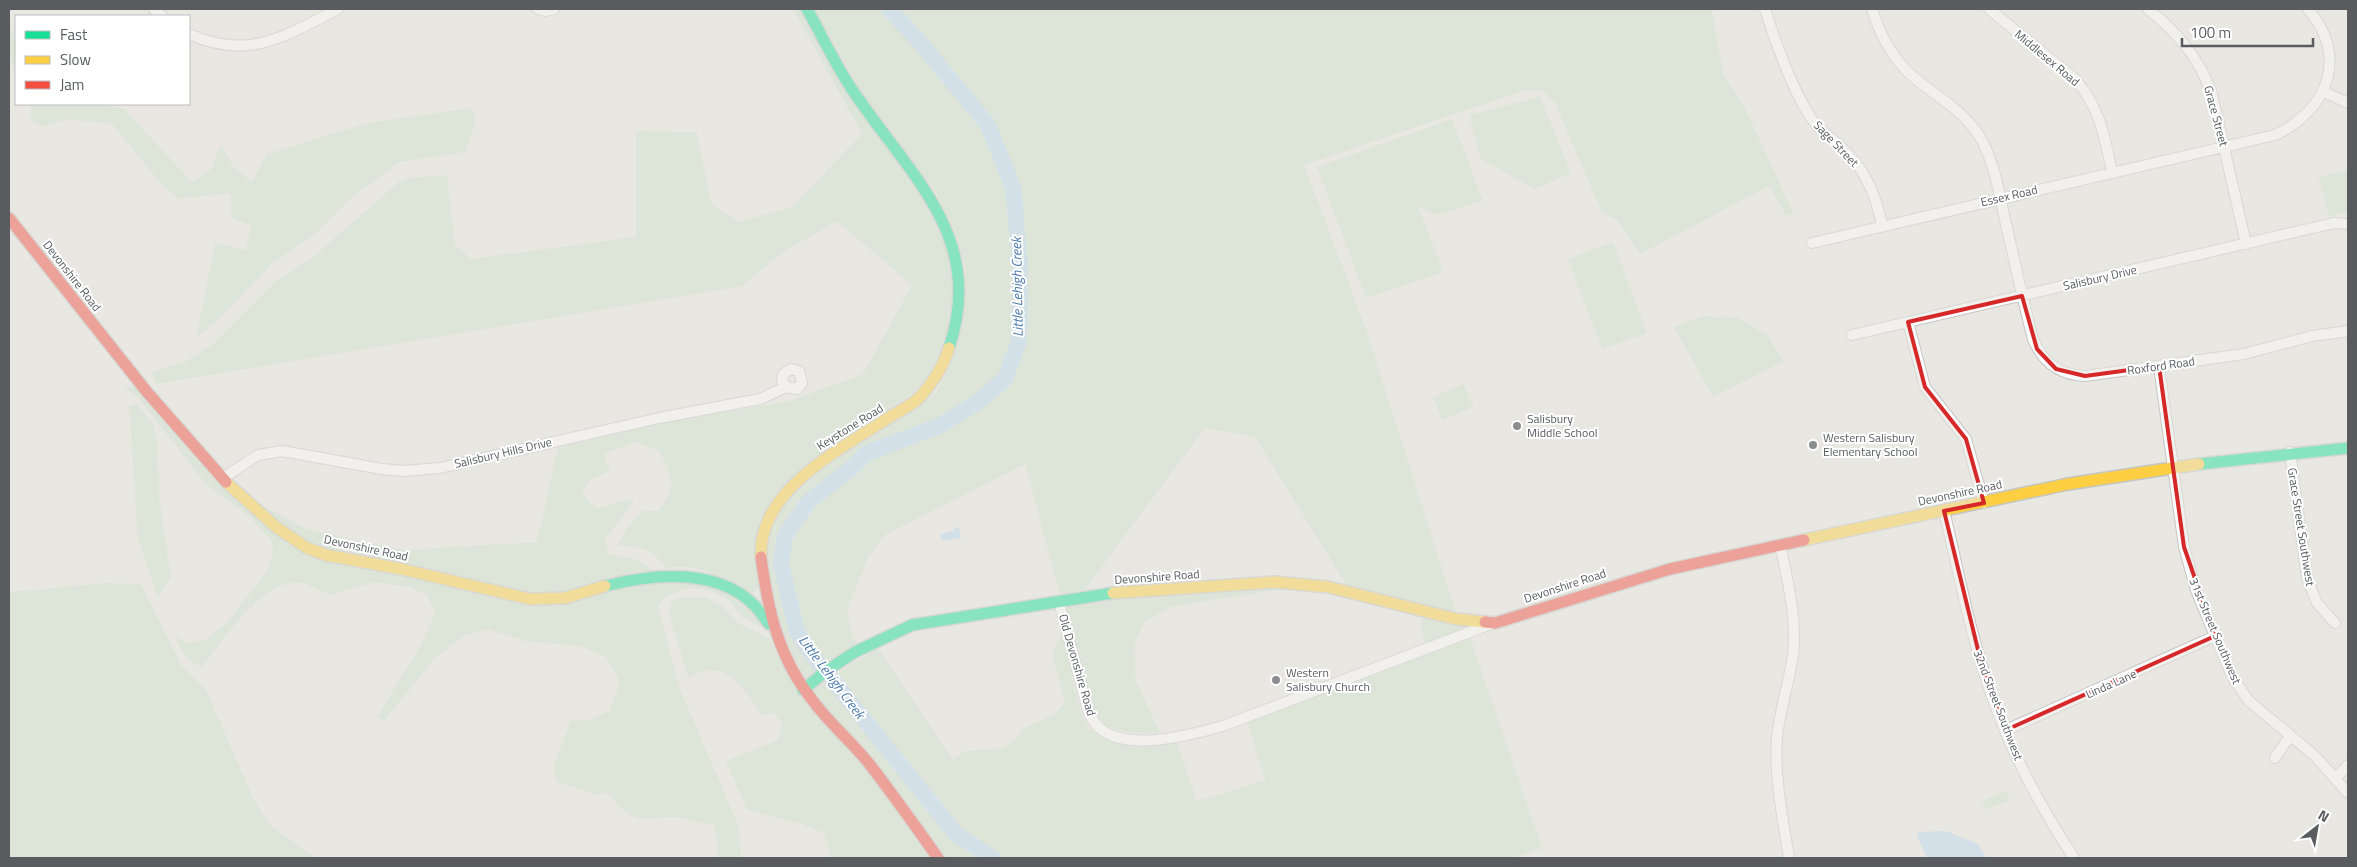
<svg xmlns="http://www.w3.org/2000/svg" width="2357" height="867" viewBox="0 0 2357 867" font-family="'Titillium Web',sans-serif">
  <rect width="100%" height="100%" fill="#e8e7e2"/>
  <path fill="#d1e3cf" d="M793,9H802L936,216L954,265L953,319L943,350L926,378L914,392L809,462L783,488L761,520L760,588L751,594C725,578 698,562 666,568C651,548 643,548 618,545L626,529L642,511H658C678,487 672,476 659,451L636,442L604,454L610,471L591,480L582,491L588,501L598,508L631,499L633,503L605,539L608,554L638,560L655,572L601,580L575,589L551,593H524L325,548L307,541L250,499L306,529L403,550L537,542L558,448L666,422L790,401L863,374L912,285L837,221L783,252L742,286L156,384L152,372L185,362L214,343L277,280L312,258L400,181L409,178L447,175L455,245L471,259L636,237V131L696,132L712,205L739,222L792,207L862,134Z
    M814,9H1712L1723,74L1743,104L1794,215H1786L1769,186L1640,254L1617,220L1602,213L1555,103L1543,91L1526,90L1304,165L1366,329L1456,613L1347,586L1255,437L1205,428L1080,596L1061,599L1025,464L885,535L868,558L847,610L852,636L858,645L804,680L783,639L771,597L767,538L782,507L816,471L847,449L914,410L937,391L954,358L964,315L966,269L955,231L936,193L870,107Z
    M9,26L16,40V71L9,55Z
    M1540,97L1571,173L1535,189L1481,159L1469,115Z
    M31,104H101L124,109L192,182L211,169L221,144L234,168L252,182L267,154L368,123L471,108L476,121L465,152L400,162L352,197L316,233L272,264L216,322L196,338L215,243L245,250L252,226L231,218V193L180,199L164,187L112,124L67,119L42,127L30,119Z
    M1452,119L1483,201L1436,215L1418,206L1443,272L1366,298L1317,167Z
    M2348,170V214L2342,213L2329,217L2319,177Z
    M1613,242L1647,333L1602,349L1568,259Z
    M1703,316L1737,317L1767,335L1784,361L1713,397L1674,327Z
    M1464,384L1473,407L1442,420L1433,397Z
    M135,387L286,540L498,599L684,580L709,584L749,606L769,630C761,626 751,623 744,617C738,613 734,605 728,600C706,584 674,583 658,606L679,687L739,827L741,858H719L714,825L674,817L643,820L627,814L606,792L599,795L556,782L554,765L571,720L586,721L610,711L620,682L606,657L580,646L528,642L488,629L464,636L435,658L385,720L377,717L425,638L435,611L426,594L409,587L374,582L330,595C322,592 311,585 302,583C264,576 222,642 202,667L188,660L174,637L190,643L207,639L229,620L267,571L273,554L271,540L250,517L206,484L135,394L123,389Z
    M137,404L153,424L157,441L160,504L171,577L158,598L138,539L129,406Z
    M106,583L141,584L181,665L206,690L254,800L270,825L315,858H9V592Z
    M1280,586L1283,589L1171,607L1145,622L1134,644L1136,681L1160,733C1137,733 1113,734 1095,718L1072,628L1065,609L1070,604L1126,595Z
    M682,597H706L721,605L739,624L769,638L787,674L801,696L835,731L935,858H832L824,833L802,824L747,810L726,761L778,740L782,723L773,713L762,715C749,697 735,670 711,670C704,670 695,675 688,677L669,613L672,601Z
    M1423,615L1463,626L1466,630L1425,644L1421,628Z
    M1063,628C1069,654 1074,703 1087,725C1092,734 1109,741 1119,743C1139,747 1158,742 1177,742L1197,801L1265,780L1247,721L1470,637L1542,848L1513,858H945L815,696L814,688L864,657L876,645L953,760L964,751L1003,748L1015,740L1024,728L1053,715L1065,703L1052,654Z
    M2006,791L2010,800L1986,810L1982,801Z"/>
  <path fill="#bad8ef" d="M959,527L961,538L942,541L940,534L954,531V528Z
    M1946,831L1978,844L1986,858H1927L1917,835L1919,832Z"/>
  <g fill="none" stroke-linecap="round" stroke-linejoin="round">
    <path stroke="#bad8ef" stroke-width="16" d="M889,9L918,40L988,125L1013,187L1020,266L1019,341L1005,379L975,404L939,426L867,453L848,471L809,501L785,536L781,564L797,632L814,657L956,834L993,858"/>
    <g stroke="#c5c5c4" stroke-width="12">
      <path id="street" d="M154,9L162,16
        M538,9L545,11L554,9
        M1765,9C1774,39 1795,97 1814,122C1823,133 1835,141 1845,151C1867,172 1876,197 1882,225
        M1872,9C1879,32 1892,57 1910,74C1932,94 1961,108 1978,134C1995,160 1999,195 2006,224C2015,263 2023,301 2033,339C2043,363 2059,375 2085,376L2244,354L2312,336L2348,331
        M1989,9L2075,79C2099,106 2105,137 2112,172
        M2148,9C2178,33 2199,58 2212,94L2246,244
        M189,34C249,61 285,36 338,9
        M2324,92L2348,103
        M1812,243L2275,135C2328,110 2349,57 2308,9
        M1908,322L1925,387L1966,439L1984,503
        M1852,335L2334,223L2348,224
        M2159,366L2184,547L2196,590L2215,636L2233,678L2249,701L2315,756L2348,793
        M2290,452L2307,578L2317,603L2335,623
        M223,478L258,455L282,451L382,469L404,471L440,468L659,418L760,399L786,387L797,389L802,383L799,371L791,369L783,374L782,380L786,387
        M1944,511C1957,563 1966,615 1982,666C2002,735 2035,799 2074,858
        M1780,545C1788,582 1797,617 1793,655C1789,683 1780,709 1777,737C1774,778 1783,819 1789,858
        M1059,602C1066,628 1073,654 1080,680C1084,694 1086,712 1095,723C1119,755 1191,735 1223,726L1491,624
        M2006,730L2215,636
        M2275,758L2290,736
        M2336,778L2348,765"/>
    </g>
    <g stroke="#c4c5c4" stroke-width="14">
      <path id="fast" d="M807,9C824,39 839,73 860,101C916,181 985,242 949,348
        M2199,464L2348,448
        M605,586C653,574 717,567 755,606C760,611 764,618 769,624
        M803,690L826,671L855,652L912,625L1113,593"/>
    </g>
    <g stroke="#c4c5c4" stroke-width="14">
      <path id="slow" d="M226,482L276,527L307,548L326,555L401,569L530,599L565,598L605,586
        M1804,540L2068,484L2199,464
        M761,557C758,489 840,450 888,418C898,412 912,405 920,397C932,384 944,365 949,348
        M1113,593L1275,582L1328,587L1456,619L1485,622"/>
    </g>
    <g stroke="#c4c5c4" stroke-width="14">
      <path id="jam" d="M9,218L147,392L226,482
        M761,557C768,611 778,657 813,701C830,724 853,743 871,766C894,796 916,827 938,858
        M1485,622L1495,623L1670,569L1804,540"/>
    </g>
    <use href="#street" stroke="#fcfbfb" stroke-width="10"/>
    <use href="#fast" stroke="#16e098" stroke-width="11"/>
    <use href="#slow" stroke="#ffcf43" stroke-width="11"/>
    <use href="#jam" stroke="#f24e42" stroke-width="11"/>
  </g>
  <path d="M0 0H2357V867H0ZM2022,296L2037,349L2056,369L2085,376L2159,366L2184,547L2215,636L2006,730L1982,666L1944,511L1984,503L1966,439L1925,387L1908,322Z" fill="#e8e7e2" fill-opacity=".55" fill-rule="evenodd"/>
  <path fill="none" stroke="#d62828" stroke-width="4" stroke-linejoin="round" d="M2022,296L2037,349L2056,369L2085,376L2159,366L2184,547L2215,636L2006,730L1982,666L1944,511L1984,503L1966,439L1925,387L1908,322Z"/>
  <g fill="#8b8c8d" stroke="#fff" stroke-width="2">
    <circle cx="1517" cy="426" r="5"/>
    <circle cx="1813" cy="445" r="5"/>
    <circle cx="1276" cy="680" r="5"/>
  </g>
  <g text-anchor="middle" stroke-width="4" stroke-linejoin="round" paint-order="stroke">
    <g font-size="12" fill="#595b5f" stroke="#fff">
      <text transform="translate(2047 58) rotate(40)" y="4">Middlesex Road</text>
      <text transform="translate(2216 116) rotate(75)" y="4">Grace Street</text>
      <text transform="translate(1836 144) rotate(46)" y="4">Sage Street</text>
      <text transform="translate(2009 196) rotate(-13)" y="4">Essex Road</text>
      <text transform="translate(72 276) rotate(52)" y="4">Devonshire Road</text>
      <text transform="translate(2100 278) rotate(-13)" y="4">Salisbury Drive</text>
      <text transform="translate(2161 366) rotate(-8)" y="4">Roxford Road</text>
      <text transform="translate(850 427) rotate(-32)" y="4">Keystone Road</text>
      <text transform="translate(503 453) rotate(-13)" y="4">Salisbury Hills Drive</text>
      <text transform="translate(1960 493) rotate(-12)" y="4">Devonshire Road</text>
      <text transform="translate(2301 527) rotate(81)" y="4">Grace Street Southwest</text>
      <text transform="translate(366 548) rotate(12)" y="4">Devonshire Road</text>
      <text transform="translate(1157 577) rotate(-4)" y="4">Devonshire Road</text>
      <text transform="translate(1565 586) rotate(-18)" y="4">Devonshire Road</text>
      <text transform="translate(2215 631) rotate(67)" y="4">31st Street Southwest</text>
      <text transform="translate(1077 665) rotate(74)" y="4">Old Devonshire Road</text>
      <text transform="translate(2111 684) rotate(-24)" y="4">Linda Lane</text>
      <text transform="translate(1998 705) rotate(69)" y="4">32nd Street Southwest</text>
    </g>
    <g font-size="12" fill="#595b5f" stroke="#fff" text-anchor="start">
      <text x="1527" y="423">Salisbury<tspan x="1527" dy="14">Middle School</tspan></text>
      <text x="1823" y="442">Western Salisbury<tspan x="1823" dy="14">Elementary School</tspan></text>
      <text x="1286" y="677">Western<tspan x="1286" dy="14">Salisbury Church</tspan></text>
    </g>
    <g font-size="14" font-style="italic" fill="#4a79aa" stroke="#fff">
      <text transform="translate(1017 287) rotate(-91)" y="5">Little Lehigh Creek</text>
      <text transform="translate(832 677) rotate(53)" y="5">Little Lehigh Creek</text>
    </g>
  </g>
  <rect width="2357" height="867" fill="none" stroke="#595b5f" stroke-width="20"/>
  <rect x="15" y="15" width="175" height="90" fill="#ffffff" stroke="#bdbdbf"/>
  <rect x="25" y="31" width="25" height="8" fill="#16e098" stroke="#bdbdbf"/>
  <text x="60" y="40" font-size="15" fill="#595b5f">Fast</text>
  <rect x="25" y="56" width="25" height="8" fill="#ffcf43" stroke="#bdbdbf"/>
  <text x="60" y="65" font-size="15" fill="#595b5f">Slow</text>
  <rect x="25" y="81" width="25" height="8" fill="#f24e42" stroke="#bdbdbf"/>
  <text x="60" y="90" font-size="15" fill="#595b5f">Jam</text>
  <g transform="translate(2317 827) rotate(31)" stroke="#ffffff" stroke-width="4" paint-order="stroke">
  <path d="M0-4L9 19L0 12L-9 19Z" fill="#595b5f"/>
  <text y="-8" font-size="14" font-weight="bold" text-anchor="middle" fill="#595b5f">N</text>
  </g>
  <path d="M2182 38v8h131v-8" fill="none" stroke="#595b5f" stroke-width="2.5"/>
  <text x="2190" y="38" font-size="15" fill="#595b5f" stroke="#ffffff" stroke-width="4" paint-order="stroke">100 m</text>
</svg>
